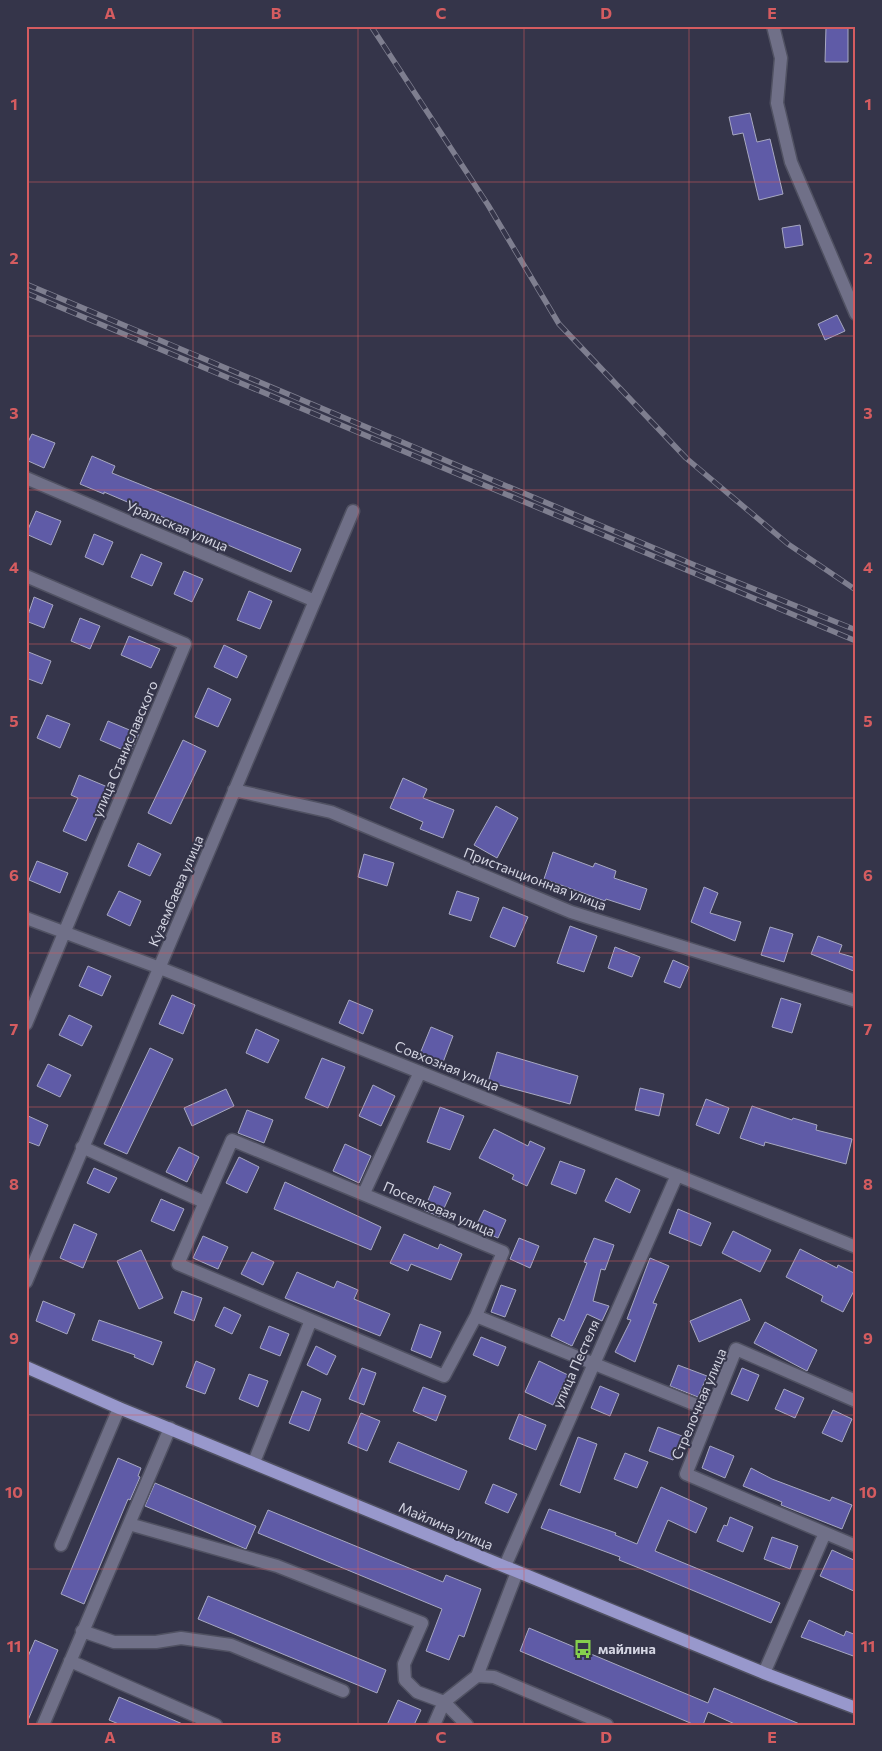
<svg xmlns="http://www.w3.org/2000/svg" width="882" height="1751" viewBox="0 0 882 1751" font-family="Commissioner,sans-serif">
  <rect width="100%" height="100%" fill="#35354a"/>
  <path fill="#5f5ba7" stroke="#a7a8c1" d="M826,27H848V62H825Z
    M750,113L757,142L770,139L783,194L759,200L743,133L733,135L729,117Z
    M800,225L803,245L785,248L782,228Z
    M837,315L845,331L825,340L818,324Z
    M32,434L55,443L44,468L26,460V446Z
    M92,456L115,466L112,473L301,549L291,572L104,492V494L80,484Z
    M36,511L61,521L51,545L26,534Z
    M94,534L113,542L103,565L85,557Z
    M141,554L162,563L152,586L131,577Z
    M184,571L203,579L192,602L174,594Z
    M249,591L272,601L260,629L237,620Z
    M34,597L53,605L44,628L26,621Z
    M80,618L100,626L90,649L71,641Z
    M129,636L160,649L151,668L121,655Z
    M224,645L247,656L237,678L214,667Z
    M26,651L51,661L42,684L26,678Z
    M208,688L231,699L218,727L195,717Z
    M47,715L70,724L60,748L37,738Z
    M108,721L139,734L130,753L100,740Z
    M183,740L206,751L171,824L148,813Z
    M79,775L110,788L86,841L63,831L78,798L71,795Z
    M403,778L427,789L423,798L454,810L443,838L420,829L423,822L390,808Z
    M496,806L518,818L497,858L474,845Z
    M138,843L161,854L150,876L128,866Z
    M553,852L593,867L595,863L616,871L614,878L647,889L640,910L606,899L605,901L544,879Z
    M364,854L394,863L387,886L358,877Z
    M37,861L68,873L60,893L29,880Z
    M704,887L718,893L710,913L741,922L735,941L691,922Z
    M119,891L141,901L130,926L107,915Z
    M457,891L479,898L471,921L449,914Z
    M503,907L528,917L515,947L490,937Z
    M570,926L597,936L584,972L557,963Z
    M770,927L793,934L784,962L761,955Z
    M818,936L842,945L839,953L856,958V972L811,954Z
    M615,947L640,957L632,977L608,968Z
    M673,960L689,967L680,988L664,982Z
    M88,966L111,976L102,996L79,986Z
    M172,995L195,1005L183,1034L159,1024Z
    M781,998L801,1004L792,1033L772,1027Z
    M349,1000L373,1010L363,1034L339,1023Z
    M69,1015L92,1026L82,1046L59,1035Z
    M431,1027L453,1036L442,1065L419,1056Z
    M256,1029L279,1040L268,1063L246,1053Z
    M150,1048L173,1059L127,1154L104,1144Z
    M497,1052L578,1076L570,1104L488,1082Z
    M322,1058L345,1067L328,1108L305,1098Z
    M48,1064L71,1075L60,1097L37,1086Z
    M373,1085L395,1096L381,1126L359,1116Z
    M640,1088L664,1094L659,1116L635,1110Z
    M226,1089L234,1106L192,1126L184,1108Z
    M706,1099L729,1108L719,1134L696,1125Z
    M752,1106L792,1120L793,1118L817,1125L816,1130L852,1139L846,1164L765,1142L764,1146L740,1138Z
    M440,1107L464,1116L450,1150L427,1142Z
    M247,1110L273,1120L264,1143L238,1133Z
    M26,1115L48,1125L39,1146L26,1141Z
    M494,1129L528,1146L530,1141L545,1148L527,1186L512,1179L514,1175L479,1158Z
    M345,1144L371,1156L359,1183L333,1171Z
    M179,1147L199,1157L187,1182L166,1172Z
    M239,1157L259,1167L247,1193L226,1183Z
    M560,1161L585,1170L576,1194L551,1184Z
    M94,1168L117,1178L109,1193L87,1183Z
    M616,1178L640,1190L630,1213L605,1201Z
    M285,1182L381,1227L371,1250L274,1209Z
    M434,1186L451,1193L440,1217L424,1210Z
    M161,1199L184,1209L174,1231L151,1221Z
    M678,1209L711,1223L701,1246L669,1233Z
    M484,1210L506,1220L498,1238L475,1228Z
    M74,1224L97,1234L83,1268L60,1258Z
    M733,1231L771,1250L760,1272L722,1253Z
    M404,1234L438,1249L440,1244L462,1254L451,1280L411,1264L408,1271L390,1263Z
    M203,1236L228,1247L218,1269L193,1258Z
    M519,1238L539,1246L530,1268L510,1259Z
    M594,1238L614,1245L605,1270L601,1269L593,1301L609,1306L602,1321L587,1314L572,1346L551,1336L559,1318L564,1321L587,1263L584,1262Z
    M800,1249L837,1268L838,1265L856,1274V1287L843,1312L821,1301L823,1296L786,1277Z
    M141,1250L163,1298L139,1309L117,1261Z
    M252,1252L274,1262L263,1285L241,1274Z
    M650,1258L669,1266L653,1303L657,1304L635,1362L615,1352L631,1320L627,1319Z
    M297,1272L334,1288L337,1281L358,1290L354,1299L390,1314L380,1336L285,1298Z
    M501,1285L516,1290L505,1317L491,1312Z
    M182,1291L202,1298L194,1321L174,1313Z
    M741,1299L750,1320L699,1342L690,1321Z
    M43,1301L75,1314L67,1334L36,1321Z
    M224,1307L241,1315L232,1334L215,1326Z
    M99,1320L162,1342L153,1365L134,1357L135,1355L92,1340Z
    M765,1322L817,1350L807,1371L754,1343Z
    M420,1324L441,1332L431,1358L411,1350Z
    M269,1326L289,1334L280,1356L260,1348Z
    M481,1337L506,1347L498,1366L473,1355Z
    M316,1346L336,1356L327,1375L307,1365Z
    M196,1361L215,1369L205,1394L186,1387Z
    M539,1361L568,1375L553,1405L525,1392Z
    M678,1365L707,1376L698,1397L670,1386Z
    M362,1368L376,1373L364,1405L349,1399Z
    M742,1368L759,1375L748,1401L731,1394Z
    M249,1374L268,1381L258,1407L239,1399Z
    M600,1386L619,1394L610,1416L591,1408Z
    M423,1387L446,1396L436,1421L413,1411Z
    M784,1389L804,1398L795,1418L775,1409Z
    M302,1391L321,1399L309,1431L289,1423Z
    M833,1410L852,1419L842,1442L822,1433Z
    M361,1413L380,1421L367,1451L348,1443Z
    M519,1414L546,1425L536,1450L509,1439Z
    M658,1427L682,1436L673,1460L649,1451Z
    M578,1437L597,1444L580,1493L560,1485Z
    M398,1442L467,1471L459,1490L389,1462Z
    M710,1446L734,1456L725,1478L702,1468Z
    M625,1453L648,1462L637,1488L614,1479Z
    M118,1458L141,1468L138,1476L140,1477L130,1500L128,1499L84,1604L61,1594Z
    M751,1468L772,1479L830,1501L832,1497L852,1505L842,1529L781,1505L782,1502L743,1486Z
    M155,1483L256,1526L246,1549L145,1506Z
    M493,1484L517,1494L508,1513L485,1503Z
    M661,1487L707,1508L696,1533L668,1520L655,1551L780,1603L771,1623L639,1568L619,1560L620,1557L541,1528L549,1509L616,1533L615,1535L637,1544Z
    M268,1510L443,1582L446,1575L481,1589L464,1637L459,1635L449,1660L426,1651L442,1609L258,1533Z
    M730,1517L753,1527L743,1552L717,1541L724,1525L727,1526Z
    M772,1537L798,1546L790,1569L764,1559Z
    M832,1550L856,1561V1592L820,1576Z
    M208,1596L386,1670L377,1693L198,1619Z
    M809,1620L844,1636L846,1631L856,1635V1657L801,1637Z
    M529,1628L708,1703L714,1688L802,1725H737L708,1712L703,1725H695L520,1651Z
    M35,1640L58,1650L26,1725V1661Z
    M119,1697L185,1725H121L109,1720Z
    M398,1700L421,1710L414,1725H387Z"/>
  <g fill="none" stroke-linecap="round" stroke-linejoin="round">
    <g stroke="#505162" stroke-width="15">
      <path id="minor" d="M773,26L781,58L777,103L791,162L856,314
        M26,478L315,601
        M26,576L185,644L26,1024
        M234,790L331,812L571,912L856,1001
        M26,918L160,968L856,1247
        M232,1140L503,1252L476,1316L444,1376L178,1264Z
        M82,1147L204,1202
        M364,1193L420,1072
        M26,1282L353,511
        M476,1316L711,1411
        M856,1401L736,1349L686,1474L856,1546
        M170,1428L129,1524L277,1566L422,1623L404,1664L405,1680L417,1692L444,1702L467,1725
        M254,1462L311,1320
        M61,1545L119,1408
        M505,1566L677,1175
        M82,1631L114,1642H156L181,1638L231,1645L343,1691
        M70,1661L216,1725
        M764,1673L825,1533
        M477,1676L494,1677L607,1725
        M43,1725L129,1524
        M434,1725L444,1702L477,1676L517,1572"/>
    </g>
    <g stroke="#505162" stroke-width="15">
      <path id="major" d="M26,1367L119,1408L764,1673L856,1708"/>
    </g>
    <use href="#minor" stroke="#707088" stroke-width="12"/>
    <use href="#major" stroke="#9898cc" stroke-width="12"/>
    <g stroke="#7e7e8f" stroke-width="5.5">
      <path id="rail" d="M371,26L488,205L559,324L686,458L788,544L856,590
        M26,284L697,566L856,630
        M26,293L856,641"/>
    </g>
    <use href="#rail" stroke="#35354a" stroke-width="4" stroke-dasharray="11" stroke-linecap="butt"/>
  </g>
  <path fill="none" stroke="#d55c60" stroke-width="1" stroke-opacity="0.55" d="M193,26V1725M358,26V1725M524,26V1725M689,26V1725M26,182H856M26,336H856M26,490H856M26,644H856M26,798H856M26,953H856M26,1107H856M26,1261H856M26,1415H856M26,1569H856"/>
  <defs>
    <g id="bus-bare" transform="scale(1.5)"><path d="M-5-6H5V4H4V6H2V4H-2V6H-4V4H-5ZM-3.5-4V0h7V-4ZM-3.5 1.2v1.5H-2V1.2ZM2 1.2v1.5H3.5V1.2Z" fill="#85cf4d" stroke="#35354a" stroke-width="2.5" paint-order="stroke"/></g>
  </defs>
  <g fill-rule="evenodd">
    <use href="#bus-bare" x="583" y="1649"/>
  </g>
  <g text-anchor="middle" stroke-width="4" stroke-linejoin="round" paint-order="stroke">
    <g font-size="14" fill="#d4d5e2" stroke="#35354a">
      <text transform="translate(177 526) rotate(23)" y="5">Уральская улица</text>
      <text transform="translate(125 749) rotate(-67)" y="5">улица Станиславского</text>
      <text transform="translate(535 879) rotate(21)" y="5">Пристанционная улица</text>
      <text transform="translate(176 891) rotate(-67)" y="5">Кузембаева улица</text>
      <text transform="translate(447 1066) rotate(22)" y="5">Совхозная улица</text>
      <text transform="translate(439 1209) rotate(23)" y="5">Поселковая улица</text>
      <text transform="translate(576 1364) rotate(-66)" y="5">улица Пестеля</text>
      <text transform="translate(699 1404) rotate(-67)" y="5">Стрелочная улица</text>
      <text transform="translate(446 1526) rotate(23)" y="5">Майлина улица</text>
    </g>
    <g font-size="14" font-weight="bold" fill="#d4d5e2" stroke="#35354a" text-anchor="start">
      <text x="598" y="1654">майлина</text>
    </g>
  </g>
  <rect width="882" height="1751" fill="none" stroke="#35354a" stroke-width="55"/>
  <rect x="28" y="28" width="826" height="1696" fill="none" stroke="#d55c60" stroke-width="2"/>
  <g font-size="16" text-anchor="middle" font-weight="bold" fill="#d55c60">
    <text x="110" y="19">A</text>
    <text x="276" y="19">B</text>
    <text x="441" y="19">C</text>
    <text x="606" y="19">D</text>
    <text x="772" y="19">E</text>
    <text x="14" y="110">1</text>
    <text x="868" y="110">1</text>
    <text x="14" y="264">2</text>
    <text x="868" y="264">2</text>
    <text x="14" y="419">3</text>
    <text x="868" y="419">3</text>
    <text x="14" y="573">4</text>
    <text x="868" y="573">4</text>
    <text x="14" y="727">5</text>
    <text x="868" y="727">5</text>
    <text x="14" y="881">6</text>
    <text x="868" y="881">6</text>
    <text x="14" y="1035">7</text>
    <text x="868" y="1035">7</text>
    <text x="14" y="1190">8</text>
    <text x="868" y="1190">8</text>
    <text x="14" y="1344">9</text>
    <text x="868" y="1344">9</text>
    <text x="14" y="1498">10</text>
    <text x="868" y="1498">10</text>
    <text x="14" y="1652">11</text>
    <text x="868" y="1652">11</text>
    <text x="110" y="1743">A</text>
    <text x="276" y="1743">B</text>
    <text x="441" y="1743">C</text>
    <text x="606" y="1743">D</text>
    <text x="772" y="1743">E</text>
  </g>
</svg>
